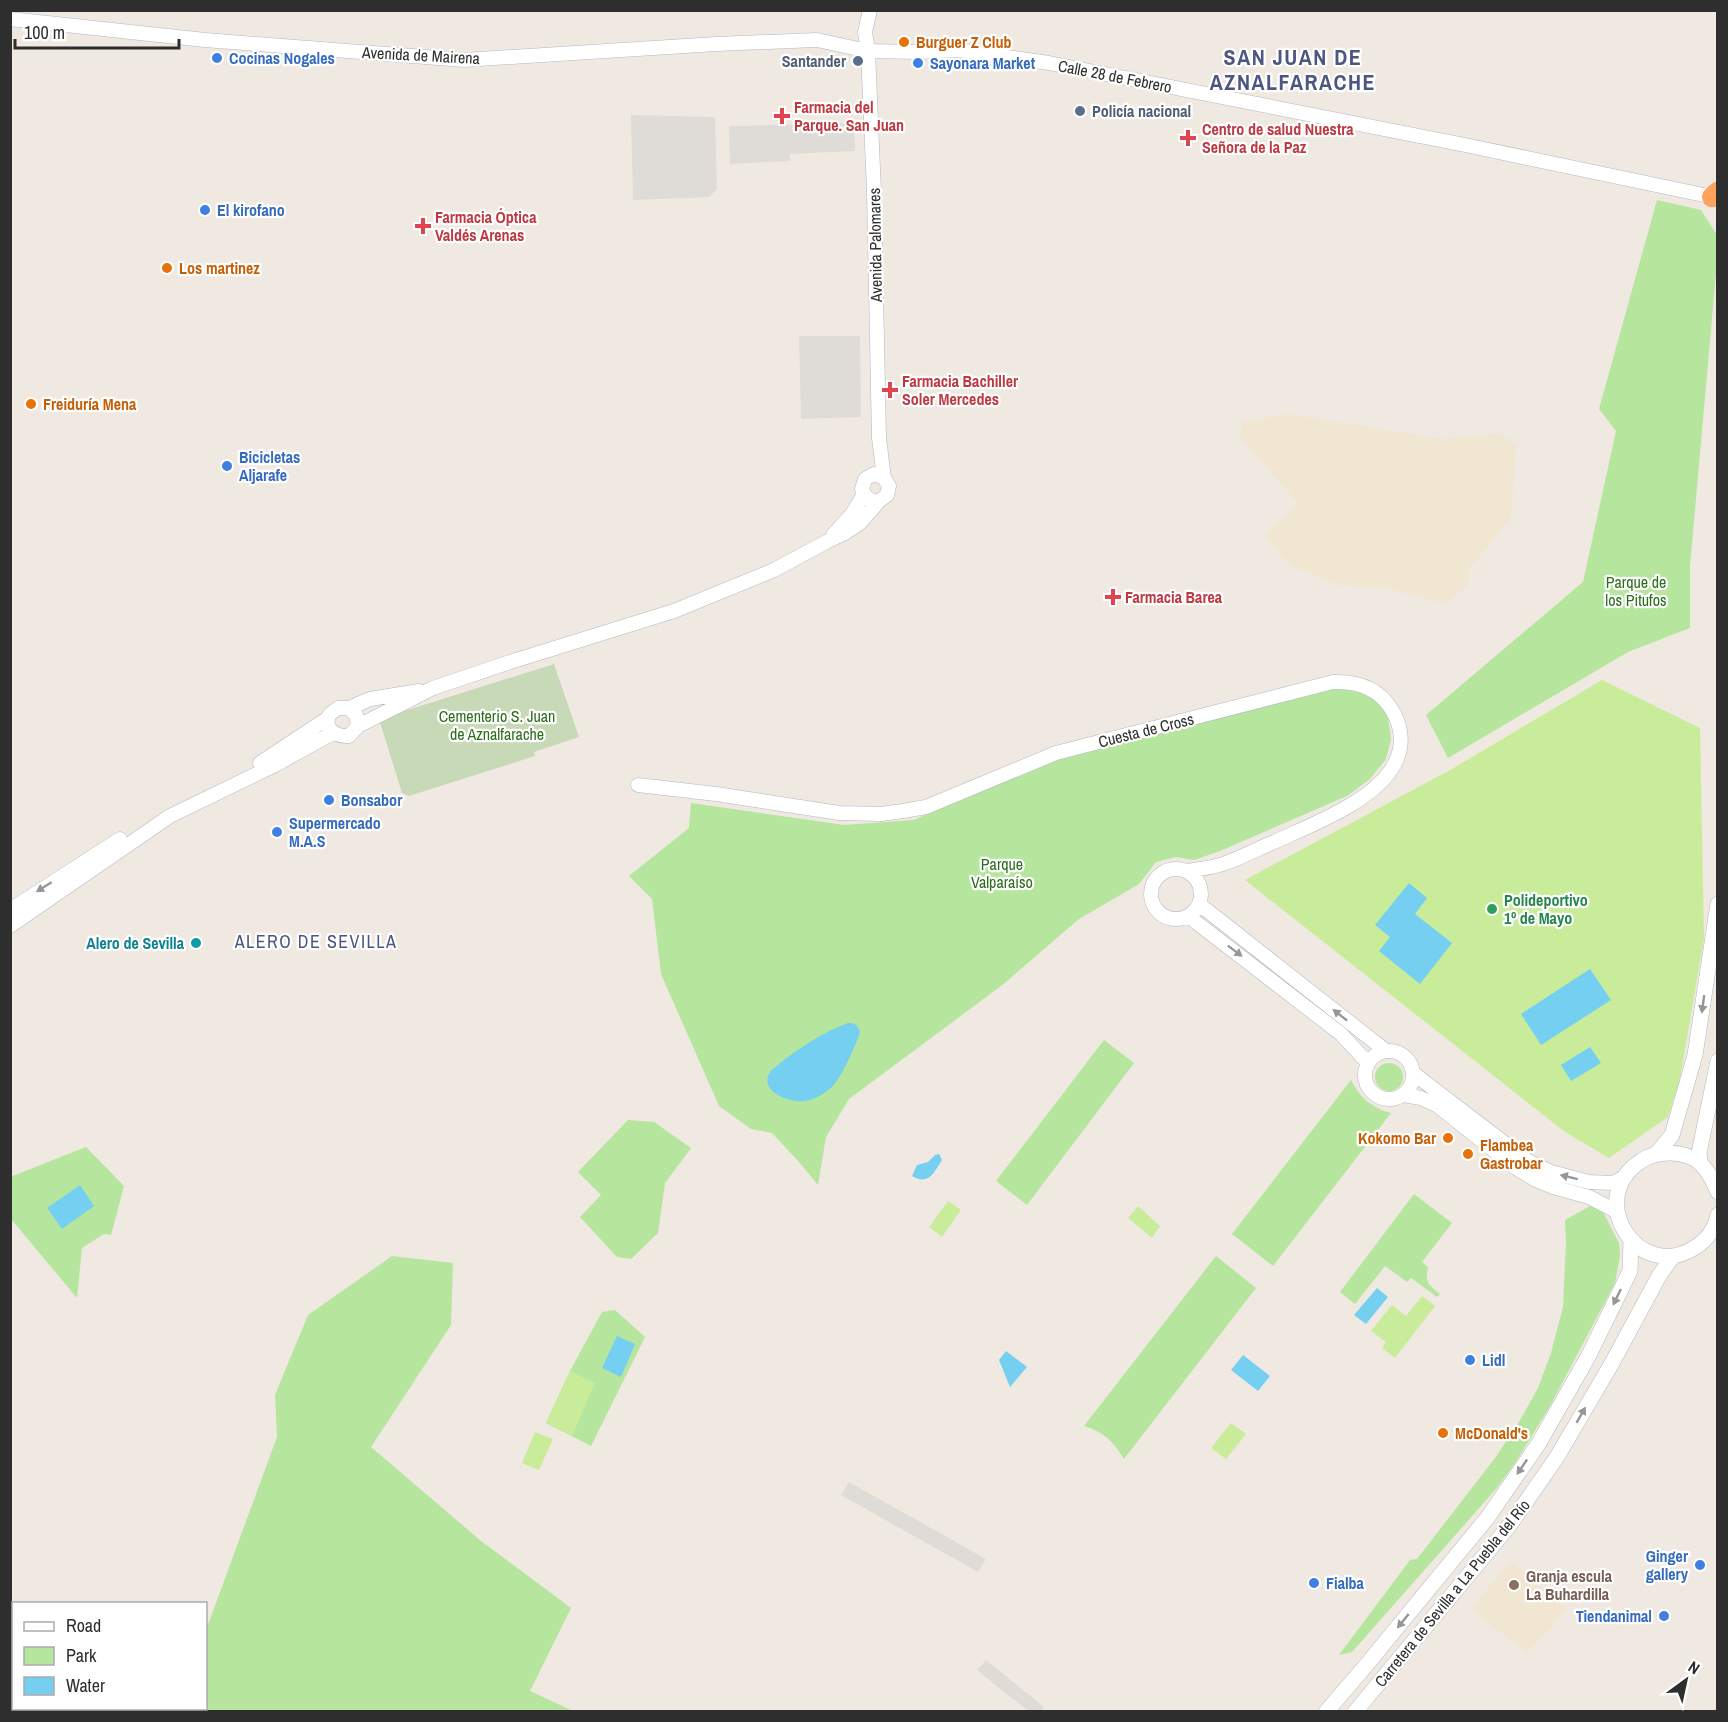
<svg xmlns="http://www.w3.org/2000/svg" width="1728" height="1722" viewBox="0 0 1728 1722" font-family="'Archivo Narrow',sans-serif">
  <rect width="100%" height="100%" fill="#efe9e1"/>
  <path fill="#f0e6d1" d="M1289,414L1442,439L1499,433L1516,445L1511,518L1469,569V584L1446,604L1389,589L1338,585L1291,566L1264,535L1298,503L1238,435L1242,432L1241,422Z
    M1510,1561L1567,1610L1526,1653L1471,1609Z"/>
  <path fill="#b6e59e" d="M1657,200L1701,210L1717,235V262L1690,566V628L1628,652L1448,758L1426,715L1583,582L1616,431L1599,409Z
    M1335,689L1349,690L1365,693L1379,702L1387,712L1391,739L1386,759L1370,779L1347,796L1220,851L1194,860L1176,857L1156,862L1139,884L1079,919L1001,986L849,1099L826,1137L818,1185L799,1162L772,1133L751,1129L719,1106L661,974L652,899L629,876L689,828L691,803L844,825L914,820L1001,780L1056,758Z
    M1104,1040L1134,1063L1027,1205L996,1181Z
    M1375 1077a14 14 0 1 1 28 0a14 14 0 1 1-28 0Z
    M1351,1080C1360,1098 1372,1108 1391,1113L1273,1266L1232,1234Z
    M628,1120L654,1122L691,1148L665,1183L658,1233L631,1259L617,1257L580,1217L601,1195L578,1172Z
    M86,1147L124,1186L111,1235L104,1234L82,1248L77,1298L11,1219L10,1177Z
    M1414,1194L1452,1223L1422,1262L1428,1267C1425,1283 1428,1284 1440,1294L1437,1297L1411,1278L1407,1282L1385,1266L1355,1304L1340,1292Z
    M1592,1205L1602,1210L1619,1243L1620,1256L1615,1283L1549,1408L1515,1463L1496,1489L1352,1652L1339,1655L1410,1560L1417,1559L1495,1458L1519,1422L1538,1388L1551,1353L1563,1307L1566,1243L1565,1220Z
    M392,1256L453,1263L451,1325L371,1447L481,1541L571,1608L530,1691L573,1711H135L137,1708H206V1626L209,1622L277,1437L275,1395L308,1315Z
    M1216,1256L1256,1288L1124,1459C1114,1442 1103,1431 1084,1426Z
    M615,1310L645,1337L591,1446L546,1423L570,1371L602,1312Z"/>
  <path fill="#c8d9b8" d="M554,664L579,737L534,752L535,756L409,796L402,793L379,719Z"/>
  <path fill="#c9ec9a" d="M1602,680L1700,728L1704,938L1680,1079L1668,1117L1609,1158L1565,1132L1245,880L1452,769Z
    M948,1201L961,1210L942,1237L929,1227Z
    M1138,1206L1160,1226L1152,1238L1128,1218Z
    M1422,1296L1435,1306L1395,1358L1382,1348L1386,1342L1371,1331L1392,1305L1406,1316Z
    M570,1371L595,1383L572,1436L546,1423Z
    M1231,1423L1246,1434L1226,1459L1211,1448Z
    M535,1432L553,1439L539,1470L522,1463Z"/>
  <path fill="#dfdcd8" d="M631,115L715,117L717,189L709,197L633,200Z
    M854,123L855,151L790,154V161L730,164L729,126Z
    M799,336H860L861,417L801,419Z
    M849,1482L986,1559L978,1572L841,1495Z
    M986,1660L1044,1707L1040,1711H1028L977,1670Z"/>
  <path fill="#75cff0" d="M1409,883L1427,898L1415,914L1452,943L1420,984L1379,951L1390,937L1375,925Z
    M1590,969L1611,1000L1541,1045L1521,1014Z
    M848,1023C855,1023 858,1025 860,1032C857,1043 843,1073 836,1082C831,1090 815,1100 805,1101C790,1103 758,1092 770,1072C772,1069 777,1066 780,1063C801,1047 823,1032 848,1023Z
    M1590,1047L1601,1063L1571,1081L1561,1065Z
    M939,1154L942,1160C934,1172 929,1186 912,1176L917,1165L928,1162L935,1155Z
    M80,1185L94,1206L62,1229L47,1208Z
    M1377,1288L1388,1297L1366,1324L1354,1315Z
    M617,1336L635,1344L621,1377L602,1368Z
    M1006,1351L1027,1367L1010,1387L999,1360Z
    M1243,1355L1270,1376L1258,1391L1231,1370Z"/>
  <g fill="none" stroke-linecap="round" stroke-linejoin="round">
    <g stroke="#b4b7c1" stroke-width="15">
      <path id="tertiary" d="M870,10L865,32L868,51L874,192L879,438L884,478
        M10,19L205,40L464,60L716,44L817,40L868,51L919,52L959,50L1049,63L1465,145L1718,198
        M833,535L852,514L864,494
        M349,708L356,715L358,726L349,736C337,737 321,728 330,714C330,714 338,708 338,708H349L370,699L419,691
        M358,726L433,688L510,662L674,611L774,570L828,541L845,533L860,523L879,501L887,495L889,486L884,478L874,474L865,479L862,489C865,498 870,502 879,501
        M260,763L328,718
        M638,785L716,794L839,813L881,814L903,811L926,807L1056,753L1333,682C1358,681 1379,688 1392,710C1402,726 1404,746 1395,763C1376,801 1311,825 1274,842C1257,849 1240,858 1223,864C1212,868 1198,869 1187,871
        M1151 894a25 25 0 1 1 50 0a25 25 0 1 1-50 0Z
        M1199,904L1386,1051
        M10,910L120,839
        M1188,916L1341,1034L1368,1063
        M10,926L170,816L275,765L333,733
        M1365 1075a24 24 0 1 1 48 0a24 24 0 1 1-48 0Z
        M1413,1073L1528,1161L1551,1172L1589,1182L1612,1183L1623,1178
        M1404,1095L1421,1098L1438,1106L1516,1168L1536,1180L1553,1187L1589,1197L1616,1211"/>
    </g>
    <g stroke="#b4b7c1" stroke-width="16">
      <path id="secondary" d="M1657,1153L1672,1135L1695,1055L1718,904
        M1700,1163L1699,1153L1718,1061
        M1718,1192C1714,1182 1709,1172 1701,1164C1686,1150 1657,1150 1641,1161C1584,1198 1638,1283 1694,1248C1706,1241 1715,1229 1718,1215
        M1326,1712L1363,1669L1488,1517L1539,1443L1589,1355L1630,1271L1631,1241
        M1355,1712L1509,1526L1557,1457L1612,1363L1659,1276L1673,1256"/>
    </g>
    <g stroke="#c9c9c9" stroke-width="21">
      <path id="motorway" d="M1712,197L1718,192"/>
    </g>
    <use href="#tertiary" stroke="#fff" stroke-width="14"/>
    <use href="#secondary" stroke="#fff" stroke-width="15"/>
    <use href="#motorway" stroke="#ffa35c" stroke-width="20"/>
  </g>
  <defs><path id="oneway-solid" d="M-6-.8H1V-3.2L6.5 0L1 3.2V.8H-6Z" transform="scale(1.5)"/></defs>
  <g fill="#969696">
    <use href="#oneway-solid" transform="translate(44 887) rotate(148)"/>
    <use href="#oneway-solid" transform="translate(1235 951) rotate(37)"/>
    <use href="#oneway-solid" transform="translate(1703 1004) rotate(98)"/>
    <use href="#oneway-solid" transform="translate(1340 1015) rotate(-142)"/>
    <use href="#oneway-solid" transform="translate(1569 1177) rotate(-166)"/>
    <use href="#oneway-solid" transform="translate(1617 1297) rotate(116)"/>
    <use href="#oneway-solid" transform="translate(1581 1415) rotate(-60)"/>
    <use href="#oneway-solid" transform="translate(1522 1467) rotate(124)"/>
    <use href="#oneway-solid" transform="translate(1403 1621) rotate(129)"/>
  </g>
  <g fill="#e8710a" stroke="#fff" stroke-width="2">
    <circle cx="904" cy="42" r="6"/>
    <circle cx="167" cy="268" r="6"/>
    <circle cx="31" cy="404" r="6"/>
    <circle cx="1448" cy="1138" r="6"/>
    <circle cx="1468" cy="1154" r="6"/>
    <circle cx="1443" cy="1433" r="6"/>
  </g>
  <g fill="#3f7fe0" stroke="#fff" stroke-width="2">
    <circle cx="217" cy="58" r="6"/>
    <circle cx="918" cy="63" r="6"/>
    <circle cx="205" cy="210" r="6"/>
    <circle cx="227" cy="466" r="6"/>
    <circle cx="329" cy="800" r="6"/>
    <circle cx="277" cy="832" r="6"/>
    <circle cx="1470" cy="1360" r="6"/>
    <circle cx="1700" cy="1565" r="6"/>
    <circle cx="1314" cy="1583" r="6"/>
    <circle cx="1664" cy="1616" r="6"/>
  </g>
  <g fill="#5c6f8a" stroke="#fff" stroke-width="2">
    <circle cx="858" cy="61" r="6"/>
    <circle cx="1080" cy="111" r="6"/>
  </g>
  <g fill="#e0444e" stroke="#fff" stroke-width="2">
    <path d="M779 107h6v6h6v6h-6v6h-6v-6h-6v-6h6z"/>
    <path d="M1185 129h6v6h6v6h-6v6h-6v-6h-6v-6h6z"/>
    <path d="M420 217h6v6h6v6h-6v6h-6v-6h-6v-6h6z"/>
    <path d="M887 381h6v6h6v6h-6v6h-6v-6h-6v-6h6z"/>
    <path d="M1110 588h6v6h6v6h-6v6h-6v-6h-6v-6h6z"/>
  </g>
  <circle fill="#2e9e5b" stroke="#fff" stroke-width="2" cx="1492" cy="909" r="6"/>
  <circle fill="#0f9aa8" stroke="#fff" stroke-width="2" cx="196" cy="943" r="6"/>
  <circle fill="#8d6e63" stroke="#fff" stroke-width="2" cx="1514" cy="1585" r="6"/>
  <g text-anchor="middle" stroke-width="4.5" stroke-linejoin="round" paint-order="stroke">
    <g font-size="16" font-weight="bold" fill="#c56008" stroke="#fff" text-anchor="start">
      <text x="916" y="48">Burguer Z Club</text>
      <text x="179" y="274">Los martinez</text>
      <text x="43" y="410">Freiduría Mena</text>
      <text x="1436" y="1144" text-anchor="end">Kokomo Bar</text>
      <text x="1480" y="1151">Flambea<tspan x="1480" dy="18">Gastrobar</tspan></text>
      <text x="1455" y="1439">McDonald's</text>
    </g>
    <g font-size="16" fill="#2e2e2e" stroke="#fff">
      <text transform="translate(421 55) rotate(3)" y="6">Avenida de Mairena</text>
      <text transform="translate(1115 76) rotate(11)" y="6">Calle 28 de Febrero</text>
      <text transform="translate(875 245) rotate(-91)" y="6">Avenida Palomares</text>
      <text transform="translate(1146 730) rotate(-14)" y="6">Cuesta de Cross</text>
      <text transform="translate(1452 1593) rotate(-51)" y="6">Carretera de Sevilla a La Puebla del Río</text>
    </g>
    <g font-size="16" font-weight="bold" fill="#366cbe" stroke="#fff" text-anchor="start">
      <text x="229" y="64">Cocinas Nogales</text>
      <text x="930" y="69">Sayonara Market</text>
      <text x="217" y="216">El kirofano</text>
      <text x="239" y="463">Bicicletas<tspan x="239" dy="18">Aljarafe</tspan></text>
      <text x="341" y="806">Bonsabor</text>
      <text x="289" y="829">Supermercado<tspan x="289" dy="18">M.A.S</tspan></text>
      <text x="1482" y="1366">Lidl</text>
      <text x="1688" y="1562" text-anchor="end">Ginger<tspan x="1688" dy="18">gallery</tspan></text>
      <text x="1326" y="1589">Fialba</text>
      <text x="1652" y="1622" text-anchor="end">Tiendanimal</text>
    </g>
    <g font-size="16" font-weight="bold" fill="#4e5e75" stroke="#fff" text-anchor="end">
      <text x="846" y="67">Santander</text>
      <text x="1092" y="117" text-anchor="start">Policía nacional</text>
    </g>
    <g font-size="16" font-weight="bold" fill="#be3a42" stroke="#fff" text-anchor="start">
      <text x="794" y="113">Farmacia del<tspan x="794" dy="18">Parque. San Juan</tspan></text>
      <text x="1202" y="135">Centro de salud Nuestra<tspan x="1202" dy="18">Señora de la Paz</tspan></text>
      <text x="435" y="223">Farmacia Óptica<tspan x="435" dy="18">Valdés Arenas</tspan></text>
      <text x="902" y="387">Farmacia Bachiller<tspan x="902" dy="18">Soler Mercedes</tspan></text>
      <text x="1125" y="603">Farmacia Barea</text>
    </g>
    <g font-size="16" fill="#2c6e1b" stroke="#fff">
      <text x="1636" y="588">Parque de<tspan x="1636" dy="18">los Pitufos</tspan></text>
      <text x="497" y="722">Cementerio S. Juan<tspan x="497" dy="18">de Aznalfarache</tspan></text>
      <text x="1002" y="870">Parque<tspan x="1002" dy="18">Valparaíso</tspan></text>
    </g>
    <g font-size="16" font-weight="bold" fill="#27864d" stroke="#fff" text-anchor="start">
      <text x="1504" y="906">Polideportivo<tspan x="1504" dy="18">1º de Mayo</tspan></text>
    </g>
    <g font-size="16" font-weight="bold" fill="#0d838f" stroke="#fff" text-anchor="end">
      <text x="184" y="949">Alero de Sevilla</text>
    </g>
    <g font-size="16" font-weight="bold" fill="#785e54" stroke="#fff" text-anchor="start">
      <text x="1526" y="1582">Granja escula<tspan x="1526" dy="18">La Buhardilla</tspan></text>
    </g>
    <g font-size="18" letter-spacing="1.5" fill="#4d5680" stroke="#fff">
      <text x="316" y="948">ALERO DE SEVILLA</text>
    </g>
    <g font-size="22" font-weight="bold" letter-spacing="1.5" fill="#4d5680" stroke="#fff">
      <text x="1293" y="65">SAN JUAN DE<tspan x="1293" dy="25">AZNALFARACHE</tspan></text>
    </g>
  </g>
  <rect width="1728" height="1722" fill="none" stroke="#2e2e2e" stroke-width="24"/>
  <rect x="12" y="1602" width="195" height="108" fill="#ffffff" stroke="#ababab" stroke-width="1.5"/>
  <rect x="24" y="1622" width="30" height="9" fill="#ffffff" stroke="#ababab" stroke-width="1.5"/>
  <text x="66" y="1632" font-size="18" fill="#2e2e2e">Road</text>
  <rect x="24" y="1647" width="30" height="18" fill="#b6e59e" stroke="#ababab" stroke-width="1.5"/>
  <text x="66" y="1662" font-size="18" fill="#2e2e2e">Park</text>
  <rect x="24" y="1677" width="30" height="18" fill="#75cff0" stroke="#ababab" stroke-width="1.5"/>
  <text x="66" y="1692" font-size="18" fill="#2e2e2e">Water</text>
  <g transform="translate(1686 1680) rotate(33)" stroke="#ffffff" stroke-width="4.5" paint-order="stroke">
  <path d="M0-4.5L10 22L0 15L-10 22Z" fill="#2e2e2e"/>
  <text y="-9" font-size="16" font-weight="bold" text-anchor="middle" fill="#2e2e2e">N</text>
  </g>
  <path d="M15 39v9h164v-9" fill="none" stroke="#2e2e2e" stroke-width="3"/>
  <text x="24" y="39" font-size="18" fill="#2e2e2e" stroke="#ffffff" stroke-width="4.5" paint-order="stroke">100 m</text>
</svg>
